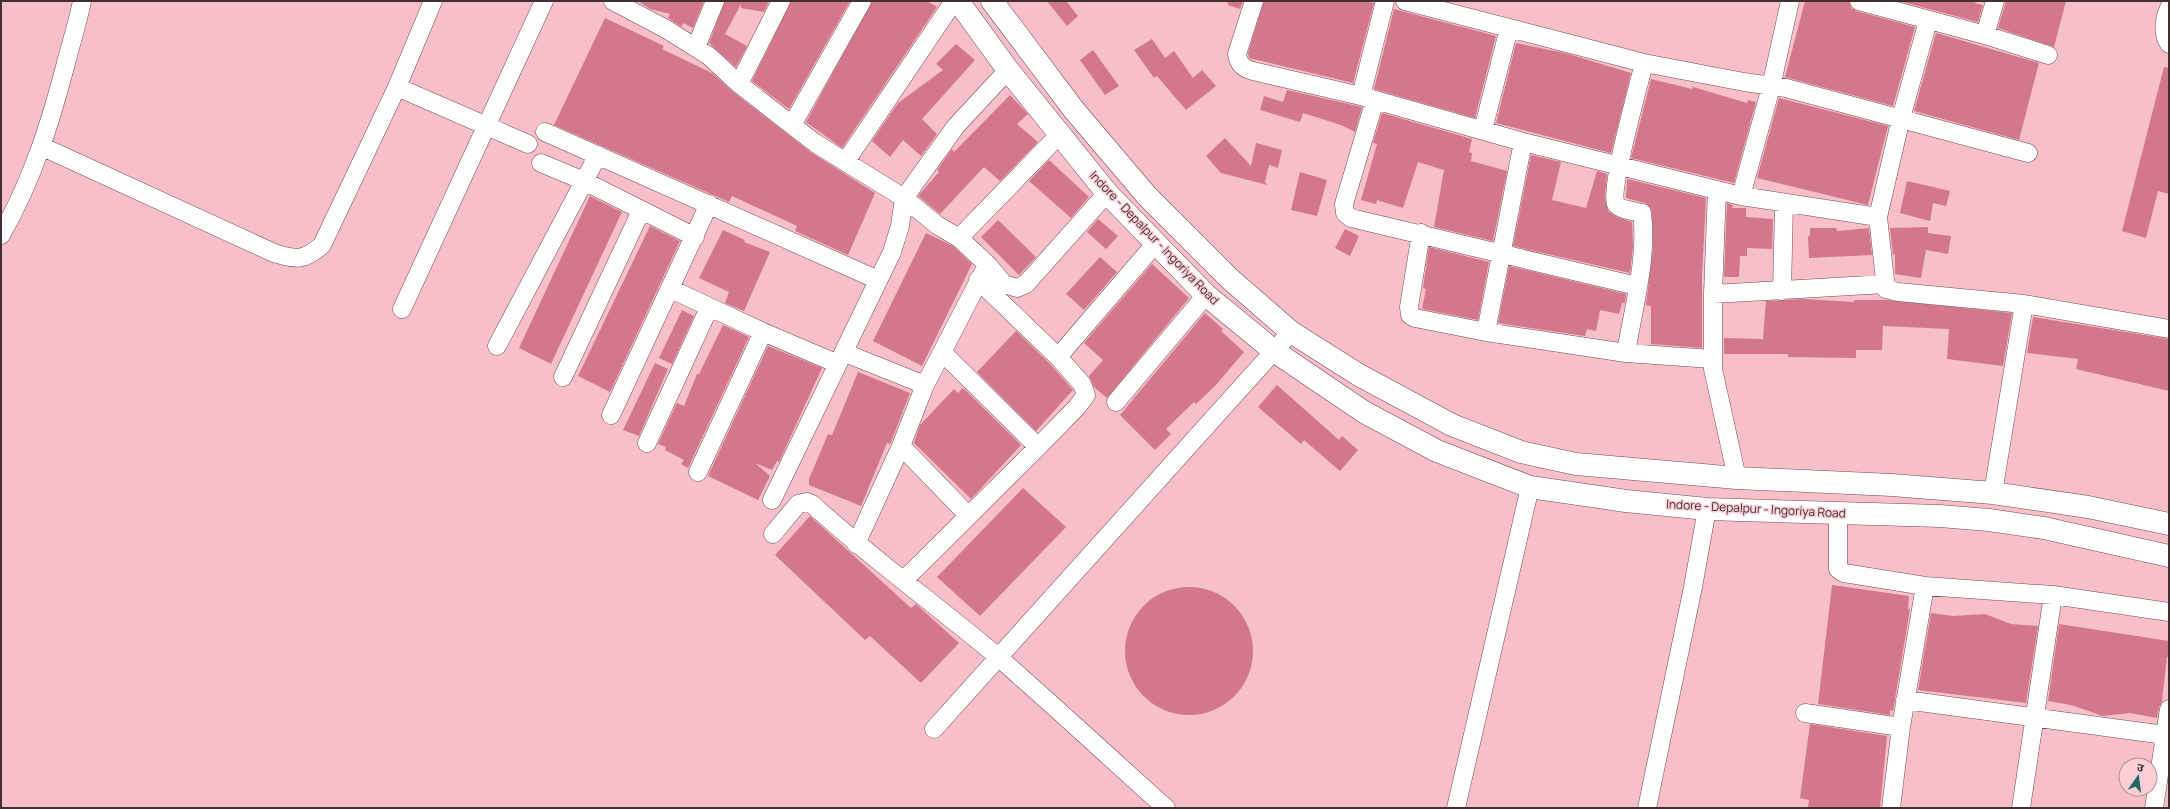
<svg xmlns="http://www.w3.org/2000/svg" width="2170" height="809" viewBox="0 0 2170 809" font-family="Manrope,'Noto Sans Devanagari',sans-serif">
  <rect width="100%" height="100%" fill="#f6bfc9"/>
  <path fill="#d3778c" d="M638,1H704L693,28L683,23L682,27L668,18L670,14L650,9Z
    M725,1H769L764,12L741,8V4L725,34L747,46L736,67L709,43Z
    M791,1H850L789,109L752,81Z
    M872,1H927L937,7L842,148L806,122Z
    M1047,1H1066L1078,16L1067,26Z
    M1228,1H1243L1240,9L1228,5Z
    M1264,1H1364L1374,3L1353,83L1249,58L1248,53Z
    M1805,1H1849L1851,8L1856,11L1915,27L1893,106L1785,77Z
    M1899,1H1976L1975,3L1983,5L1978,22Z
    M2006,1H2066L2054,47L1998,28Z
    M1394,9L1496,36L1475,118L1374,89Z
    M605,18L664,46L662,49L712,73L733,92L809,151L875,193L848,255L795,231L797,226L732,196L729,202L554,125Z
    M1936,33L2039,63L2019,140L1914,111Z
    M1152,39L1165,58L1174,51L1193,78L1202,70L1216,86L1186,110L1157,76L1154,78L1134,50Z
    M1516,43L1565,53L1631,73L1611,153L1496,123Z
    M956,44L975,60L922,119L937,134L921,156L903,140L890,157L872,141L898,103L943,70L936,64Z
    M1093,50L1119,86L1105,95L1080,60Z
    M2164,67L2169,68V194L2158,191L2146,238L2122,231Z
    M1651,79L1692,89L1693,87L1747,103L1748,100L1756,102L1734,183L1631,158Z
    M1287,90L1362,107L1355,132L1341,125L1303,113L1300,122L1260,110L1264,96L1283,102Z
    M1010,95L1028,114L1017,124L1038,142L1000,181L984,167L940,214L918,196L939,172L937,170L952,149L954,152Z
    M1779,98L1888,126L1868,205L1757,178Z
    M1382,113L1472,139L1469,152L1472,153L1471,161L1507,171L1493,241L1434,227L1444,170L1418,162L1403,208L1377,200L1376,204L1361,200L1377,144L1373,143Z
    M1225,138L1251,166L1256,143L1282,150L1278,168L1269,165L1265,182L1268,185L1221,173L1206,156Z
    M1531,155L1561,162L1552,200L1586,208L1597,171L1607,174L1605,196L1608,211L1617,217L1632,222L1633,247L1630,273L1513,246Z
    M1049,160L1089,197L1071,218L1029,181Z
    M1300,172L1327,180L1317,216L1291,210Z
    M1627,179L1706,198L1702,275V348L1651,344V306L1646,305L1653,248L1652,212L1650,207L1645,203L1626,198Z
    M1907,181L1950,191L1946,206L1933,203L1930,221L1900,213Z
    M590,196L622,212L551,364L519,348Z
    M1727,203L1733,205L1732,208H1746V217L1773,219L1772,249L1747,248V256H1740L1739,277H1724Z
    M1098,219L1118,236L1106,249L1087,232Z
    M998,220L1036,257L1019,275L981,237Z
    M650,226L680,241L610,392L578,376Z
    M1928,227V233L1951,236L1948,254L1926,250L1921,278L1895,274V254L1893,255L1890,228Z
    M1810,228H1836L1837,231L1869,228L1872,255L1809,258L1808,236H1810Z
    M1345,229L1359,236L1350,256L1335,248Z
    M723,230L745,240L744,242L770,252L744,311L725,303L729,292L699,278Z
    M926,233L953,246L972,264L922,366L873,341Z
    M1429,247L1489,262L1478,320L1422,309L1426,289L1423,288Z
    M1100,257L1117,272L1084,310L1066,294Z
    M1152,264L1189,298L1107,398L1094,387L1089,376L1103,360L1084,343Z
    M1509,266L1626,294L1625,303H1622L1619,314L1600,310L1596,331L1587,329L1585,336L1498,323Z
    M1804,299L1854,302V300H1887L2012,313L2003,366L1947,359L1949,329L1883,326L1882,350H1856V358L1788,357V354H1724V338L1763,339L1766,301Z
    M682,310L694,316L672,364L659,358Z
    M1205,313L1223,329L1221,331L1244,352L1215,386L1196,404L1194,402L1166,429L1171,434L1155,450L1120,415Z
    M2033,317L2169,339V391L2076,369L2078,359L2027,353Z
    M723,325L749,337L688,468L681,464L684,460L665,450L666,447L658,444L677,403L684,406L697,374H699Z
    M1016,331L1050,364L1073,390L1036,431L977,372Z
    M768,346L822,368L779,462L777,461L772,470L755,463L770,476L758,500L708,476Z
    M655,363L668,369L639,436L623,430Z
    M858,372L910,393L891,442L890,444L887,443L861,506L809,485V479L828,434L832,435Z
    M1277,385L1339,440L1342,436L1358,450L1340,471L1304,440L1301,444L1258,407Z
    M963,388L1021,445L971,499L914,443L920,425L954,389L958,393Z
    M1023,488L1066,527L980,616L937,577Z
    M810,516L911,608L916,604L959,643L921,683L870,636L865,640L775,555Z
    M1832,585L1909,596L1908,609H1910L1893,711L1890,710V715L1818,704Z
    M1125 651a64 64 0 1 1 128 0a64 64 0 1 1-128 0Z
    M1931,613L1953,616L1985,614L2011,624L2038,626L2026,703L1918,690Z
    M2059,624L2169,641V657H2167L2162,701L2159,707L2157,718L2130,713L2103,716L2071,705L2048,701Z
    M1810,724L1887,736L1880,808H1808L1809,800L1800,798Z"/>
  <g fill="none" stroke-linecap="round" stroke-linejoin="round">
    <g stroke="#774953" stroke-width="19">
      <path id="minor" d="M613,1L666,29L709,56L739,84L815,143L904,198L937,225L959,238L988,265L1004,284L1017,288L1026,284L1107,193
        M1254,1L1237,54C1239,65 1243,68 1253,71L1361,96L1523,142L1741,196L1878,217
        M1405,1L1644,63L1744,82L1786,88L2028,153
        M1859,1L1985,35L2048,55
        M2169,8C2164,20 2162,33 2169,44
        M1928,21L1901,118L1878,217L1886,289L1898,292L2024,304L2169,329
        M1985,35L1995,1
        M696,47L715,1
        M739,84L781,1
        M397,87L528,144
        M1361,96L1385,1
        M1375,100L1344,204L1345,213L1351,218L1637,286
        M792,125L862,1
        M1483,130L1509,28
        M545,132L878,280
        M43,147L274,253C296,260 304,261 322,245L397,87L433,1
        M846,161L954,1
        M541,163L584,181L695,237
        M1717,190L1713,294V369L1737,478
        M1741,196L1771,87L1790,1
        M1421,233L1409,307L1410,315L1415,318L1486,332L1626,353L1712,359
        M1,235C32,181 50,124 66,63C71,43 78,22 82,1
        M959,238L1059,135
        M671,289L763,332L838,364
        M1782,291L1784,204
        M1713,294L1886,284
        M402,309L544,1
        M1486,332L1523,142
        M497,346L598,155
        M942,352L1038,447
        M845,353L925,385
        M1626,353C1633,309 1648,257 1642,213C1635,211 1620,210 1616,204C1609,190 1639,84 1644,63
        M1058,357L1156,243
        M563,377L641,211
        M1116,402L1206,295
        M611,415L709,204
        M647,443L709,308
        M901,446L968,515
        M698,472L763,332
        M1993,493L2024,304
        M772,500L892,252L900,226L904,198L956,126L1008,70
        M1838,512V569L1844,573L1925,586L2053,595L2169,612
        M773,534L798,504L807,502L812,504C871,558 936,605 997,656C1054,706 1110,758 1166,808
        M856,544L901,446L925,385L984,271
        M904,580L1038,447L1077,407L1086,395L1082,384L1058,357L978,280
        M1905,700L2165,735
        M1805,713L1901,727
        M934,729L1291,332
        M1456,808L1530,487
        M1647,808L1693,587L1707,509
        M1891,808L1901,727L1925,586
        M2021,808L2053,595
        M2154,808L2169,709"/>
    </g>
    <g stroke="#774953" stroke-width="23">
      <path id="primary" d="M958,1L1008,70L1107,193L1206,295L1274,351L1364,412L1437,451L1530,487L1626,501L1707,509L1940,516L1989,520L2044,528L2169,556
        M992,1L1074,110L1147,196L1230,279L1291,332L1359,375L1452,425L1521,452L1576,464L1737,478L1892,485L1993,493L2088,507L2169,524"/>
    </g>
    <use href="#minor" stroke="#fff" stroke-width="18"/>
    <use href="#primary" stroke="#fff" stroke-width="22"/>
  </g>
  <g text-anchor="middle" stroke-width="3" stroke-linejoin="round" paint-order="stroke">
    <g font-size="12" fill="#432e32" stroke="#fccfd7">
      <text transform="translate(1154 238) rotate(46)" y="4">Indore - Depalpur - Ingoriya Road</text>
      <text transform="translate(1756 509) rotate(3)" y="4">Indore - Depalpur - Ingoriya Road</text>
    </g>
  </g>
  <rect width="2170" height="809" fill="none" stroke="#432e32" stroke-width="4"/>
  <g transform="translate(2138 777) rotate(14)"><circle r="19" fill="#fccfd7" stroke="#b28f95"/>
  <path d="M0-3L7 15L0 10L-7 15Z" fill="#206a64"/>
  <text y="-6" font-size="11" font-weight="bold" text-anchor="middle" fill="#432e32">उ</text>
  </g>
</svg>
